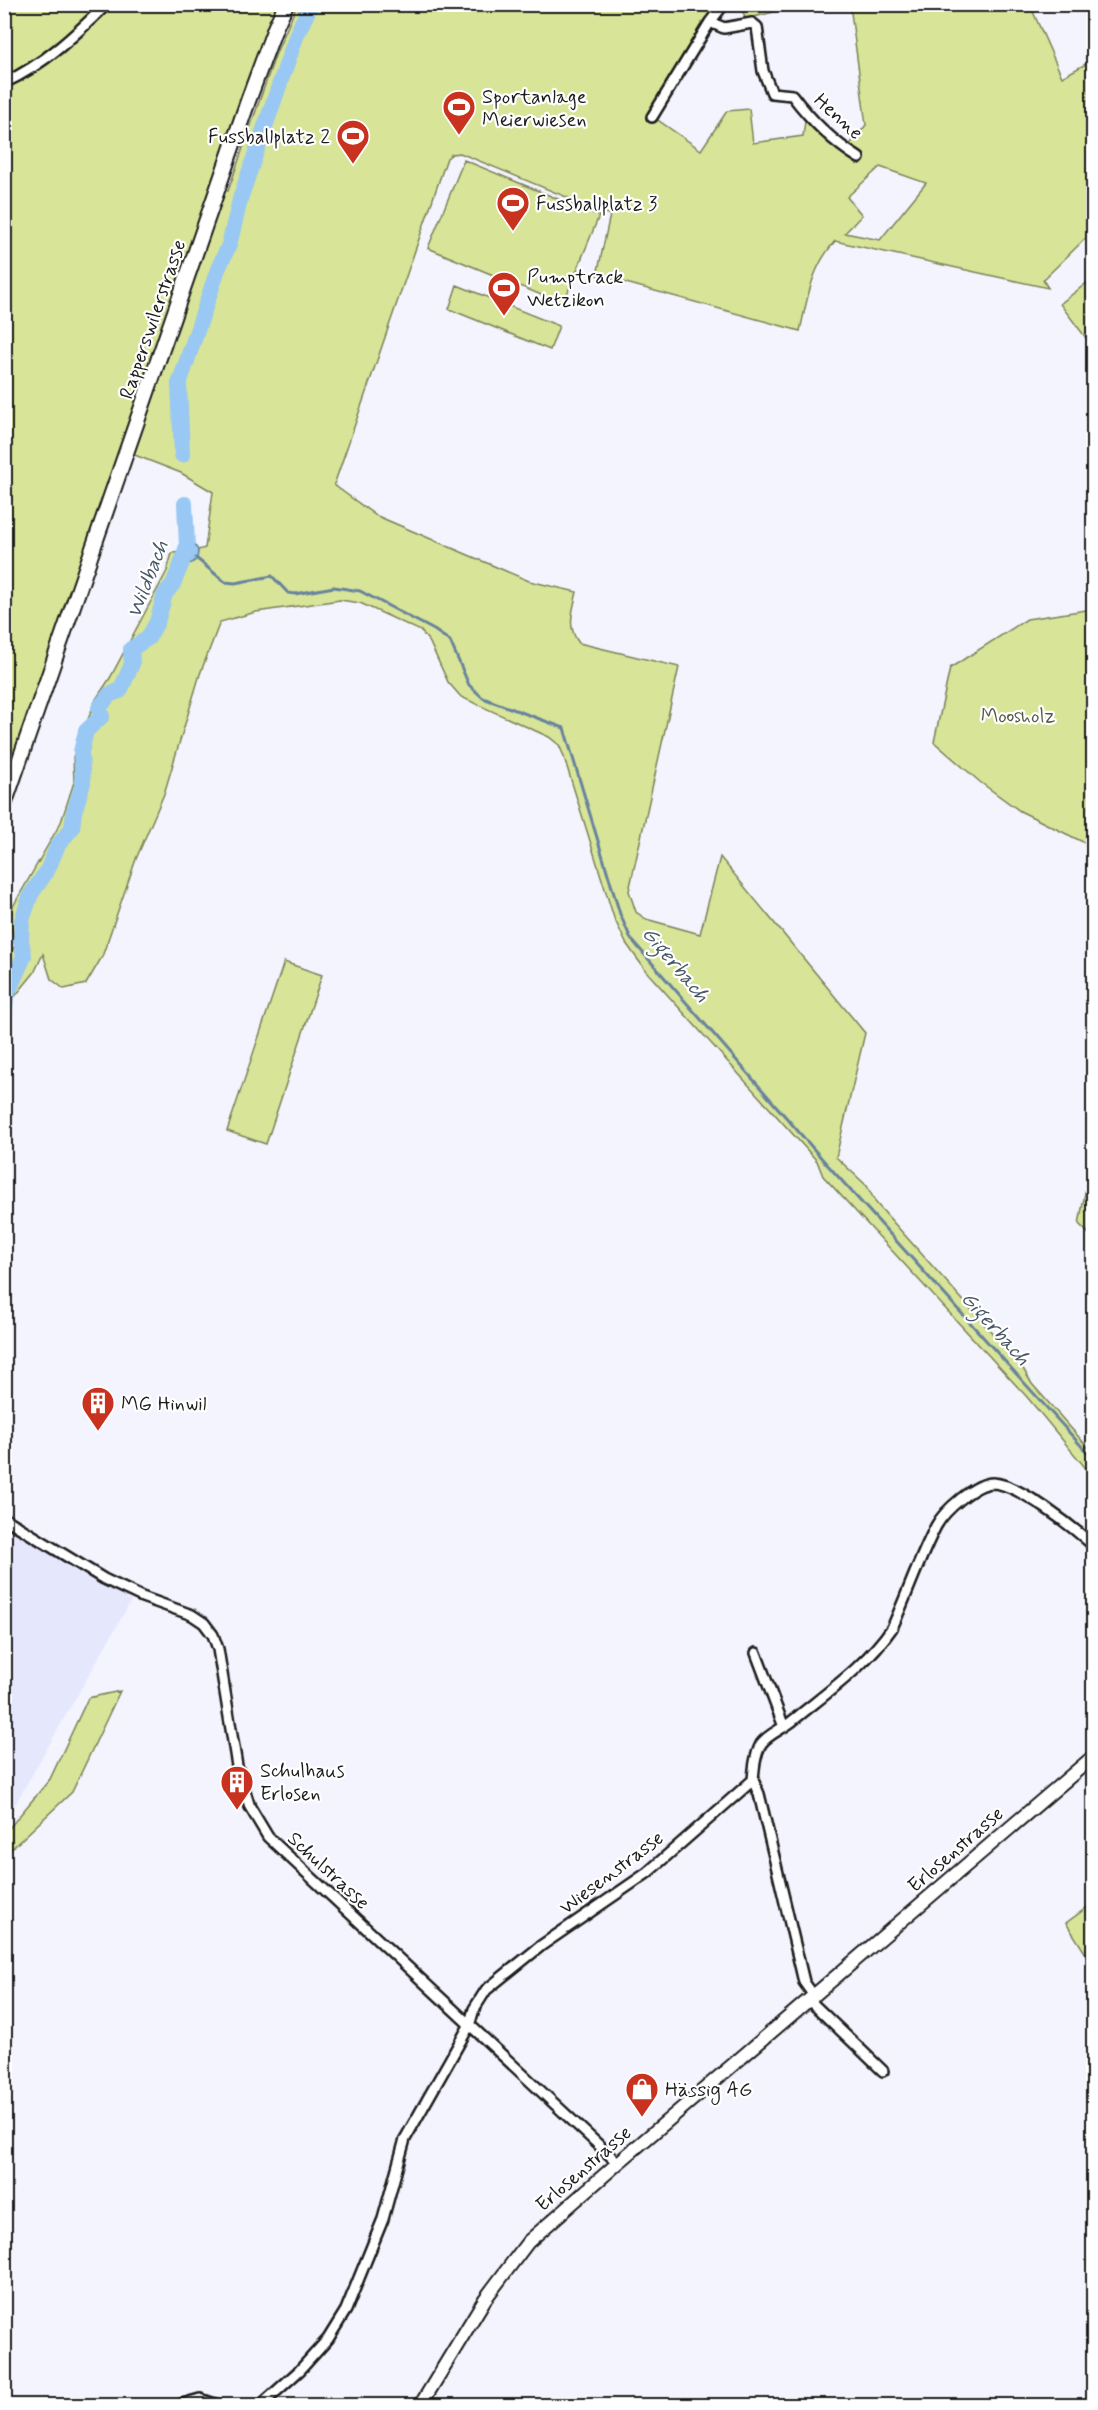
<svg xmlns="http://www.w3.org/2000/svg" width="1098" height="2410" viewBox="0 0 1098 2410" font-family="Mynerve,sans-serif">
  <rect width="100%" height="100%" fill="#f3f4fe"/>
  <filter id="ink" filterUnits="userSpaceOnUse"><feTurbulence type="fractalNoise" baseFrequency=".0167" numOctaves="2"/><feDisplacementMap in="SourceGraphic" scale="12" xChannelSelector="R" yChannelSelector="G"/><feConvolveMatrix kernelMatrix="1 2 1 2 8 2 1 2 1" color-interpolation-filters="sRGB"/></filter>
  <g filter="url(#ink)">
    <path fill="#e5e7fd" d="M5,1525L131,1601L5,1822Z"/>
    <path fill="#d8e497" stroke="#7a805a" stroke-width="1.5" fill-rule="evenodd" d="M5,5H286L219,188L228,191L276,53L297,5H724L652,116L701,150L727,111L749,109L753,143L803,136L806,114L846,149L866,125L850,5H1030L1062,77L1093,60V231L1043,280L1048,288L835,241C811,269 808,296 800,331L597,275L610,215L460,153L452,154L447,158L334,485L375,515L529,581L577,592C573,610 566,627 579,643L679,667L629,891L636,912L646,919L700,934L720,857L865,1033L836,1157L867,1186L876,1203L1021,1365L1032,1384L1093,1453V1477L1027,1397L823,1176L817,1161L646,971L626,943L614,918L563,754L559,745L549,737L461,697L448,682L430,643L421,631L360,603L340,600L256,612L220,622L200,674L164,794L136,859L102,957L86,984L64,989L51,979L43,954L34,973L12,1000L11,1013L5,1022V960L15,946L10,920L11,910L61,822L74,782L73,757L96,699L110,678L167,571L172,553L182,552L180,561L197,559L198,550L205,548L213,492L181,473L127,452L34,734L5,815ZM880,167L926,183L880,240L845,233L862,215L847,197Z
      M740,5H801L746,19Z
      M464,160L599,216L563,304L428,248Z
      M1093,278V347L1060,304Z
      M457,285L559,326L550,350L449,309Z
      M1093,609H1094L1093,847L1020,811L980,782L934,742L950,668L1027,619Z
      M284,962L322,975L266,1144L227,1131Z
      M1093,1151L1094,1238H1093L1079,1224Z
      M120,1691L72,1792L5,1855V1833L50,1779L88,1698Z
      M1093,1903V1965L1066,1923Z"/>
    <path fill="#99c8f4" stroke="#67839e" stroke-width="1.5" d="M194,544L198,550L197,559L192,563L181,565L182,545Z"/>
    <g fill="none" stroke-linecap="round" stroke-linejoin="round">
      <path stroke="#67839e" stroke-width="3" d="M196,558L225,582L235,583L272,576L288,593L295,594L334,587L360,591L434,630L450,641L469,685L483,698L564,728L620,914L631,939L824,1161L1094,1460"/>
      <path stroke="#99c8f4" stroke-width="16" d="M182,455L179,384L218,269L229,245L241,196L297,34L311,4
        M4,1015L6,997L24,956L21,940L22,920L31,894L47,871L58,845L72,828L74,812L83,783L81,752L86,731L102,716L99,708L110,694L120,691L132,664L131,649L148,638L157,622L165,594L173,584L181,565L187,546L185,504"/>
      <g stroke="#1c1c1c" stroke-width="14">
        <path id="minor" d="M710,22L724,28L752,23L757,27L763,71L772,93L792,95C810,119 833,142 859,158
          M4,83C45,64 75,35 107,4
          M652,117L710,22L724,4
          M4,1518L104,1579L142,1597L192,1615L204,1623L213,1635L218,1649L237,1766L250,1807L268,1837L618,2163
          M756,1653L784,1727
          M753,1780L759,1794L804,1982L814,1996
          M809,2000L883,2071
          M175,2406L200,2399L221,2406
          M260,2406L300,2370L328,2339L346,2310L383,2219L405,2139L469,2026L474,2009L486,1990L542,1945L647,1873L753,1780C754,1768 755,1755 761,1744C767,1735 782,1729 791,1722C826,1693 866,1666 892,1628C907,1595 919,1559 936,1526C944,1511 975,1483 993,1483C1019,1484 1074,1528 1094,1546"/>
      </g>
      <g stroke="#1c1c1c" stroke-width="16">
        <path id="tertiary" d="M420,2406L485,2299L528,2242L618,2163L1094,1756"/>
      </g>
      <g stroke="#1c1c1c" stroke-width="18">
        <path id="secondary" d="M4,805L248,101L275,28L286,4"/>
      </g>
      <use href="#minor" stroke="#fff" stroke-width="9"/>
      <use href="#tertiary" stroke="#fff" stroke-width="12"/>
      <use href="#secondary" stroke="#fff" stroke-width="14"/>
    </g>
  </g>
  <defs>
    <g id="stadium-pin" transform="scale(1.725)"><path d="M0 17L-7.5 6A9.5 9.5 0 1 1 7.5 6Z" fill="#c8321e" stroke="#fff"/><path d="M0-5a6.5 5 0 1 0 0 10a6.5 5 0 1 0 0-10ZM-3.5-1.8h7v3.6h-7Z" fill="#fff"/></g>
    <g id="building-pin" transform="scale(1.725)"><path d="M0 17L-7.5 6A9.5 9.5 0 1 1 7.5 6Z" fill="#c8321e" stroke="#fff"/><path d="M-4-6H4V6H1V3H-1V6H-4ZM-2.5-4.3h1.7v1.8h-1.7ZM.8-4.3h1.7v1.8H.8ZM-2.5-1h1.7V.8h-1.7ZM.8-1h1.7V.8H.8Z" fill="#fff"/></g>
    <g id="shop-pin" transform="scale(1.725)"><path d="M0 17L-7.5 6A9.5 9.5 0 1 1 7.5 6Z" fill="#c8321e" stroke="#fff"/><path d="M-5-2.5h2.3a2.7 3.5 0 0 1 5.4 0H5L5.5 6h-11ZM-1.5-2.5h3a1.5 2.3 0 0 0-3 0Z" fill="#fff"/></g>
  </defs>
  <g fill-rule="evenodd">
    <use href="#stadium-pin" x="459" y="107"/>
    <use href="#stadium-pin" x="353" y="136"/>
    <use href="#stadium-pin" x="513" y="203"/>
    <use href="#stadium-pin" x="504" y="288"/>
    <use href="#building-pin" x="98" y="1403"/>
    <use href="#building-pin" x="237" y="1782"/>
    <use href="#shop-pin" x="642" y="2089"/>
  </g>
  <g text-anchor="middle" stroke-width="4.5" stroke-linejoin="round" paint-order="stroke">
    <g font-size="20" fill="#1c1c1c" stroke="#fff" text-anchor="start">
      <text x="482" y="103">Sportanlage<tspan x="482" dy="23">Meierwiesen</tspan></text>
      <text x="330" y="143" text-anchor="end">Fussballplatz 2</text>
      <text x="536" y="210">Fussballplatz 3</text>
      <text x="527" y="283">Pumptrack<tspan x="527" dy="23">Wetzikon</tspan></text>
      <text x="121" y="1410">MG Hinwil</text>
      <text x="260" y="1777">Schulhaus<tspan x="260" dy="23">Erlosen</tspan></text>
      <text x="665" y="2096">Hässig AG</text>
    </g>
    <g font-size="20" fill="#1c1c1c" stroke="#fff">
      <text transform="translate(839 116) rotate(42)" y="7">Henne</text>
      <text transform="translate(152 319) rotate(-71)" y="7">Rapperswilerstrasse</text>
      <text transform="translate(955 1849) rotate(-41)" y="7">Erlosenstrasse</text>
      <text transform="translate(329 1870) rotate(43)" y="7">Schulstrasse</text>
      <text transform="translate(611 1872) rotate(-37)" y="7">Wiesenstrasse</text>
      <text transform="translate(583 2168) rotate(-41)" y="7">Erlosenstrasse</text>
    </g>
    <g font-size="20" fill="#545841" stroke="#fff">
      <text x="1018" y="722">Moosholz</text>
    </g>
    <g font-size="21" font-style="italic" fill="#485868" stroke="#fff">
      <text transform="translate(147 579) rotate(-69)" y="7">Wildbach</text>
      <text transform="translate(676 964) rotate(50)" y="7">Gigerbach</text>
      <text transform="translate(996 1328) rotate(48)" y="7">Gigerbach</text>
    </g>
  </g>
  <rect width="1098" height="2410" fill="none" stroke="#fff" stroke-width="24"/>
  <rect x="12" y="12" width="1074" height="2386" fill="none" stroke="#1c1c1c" stroke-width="2" filter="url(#ink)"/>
</svg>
